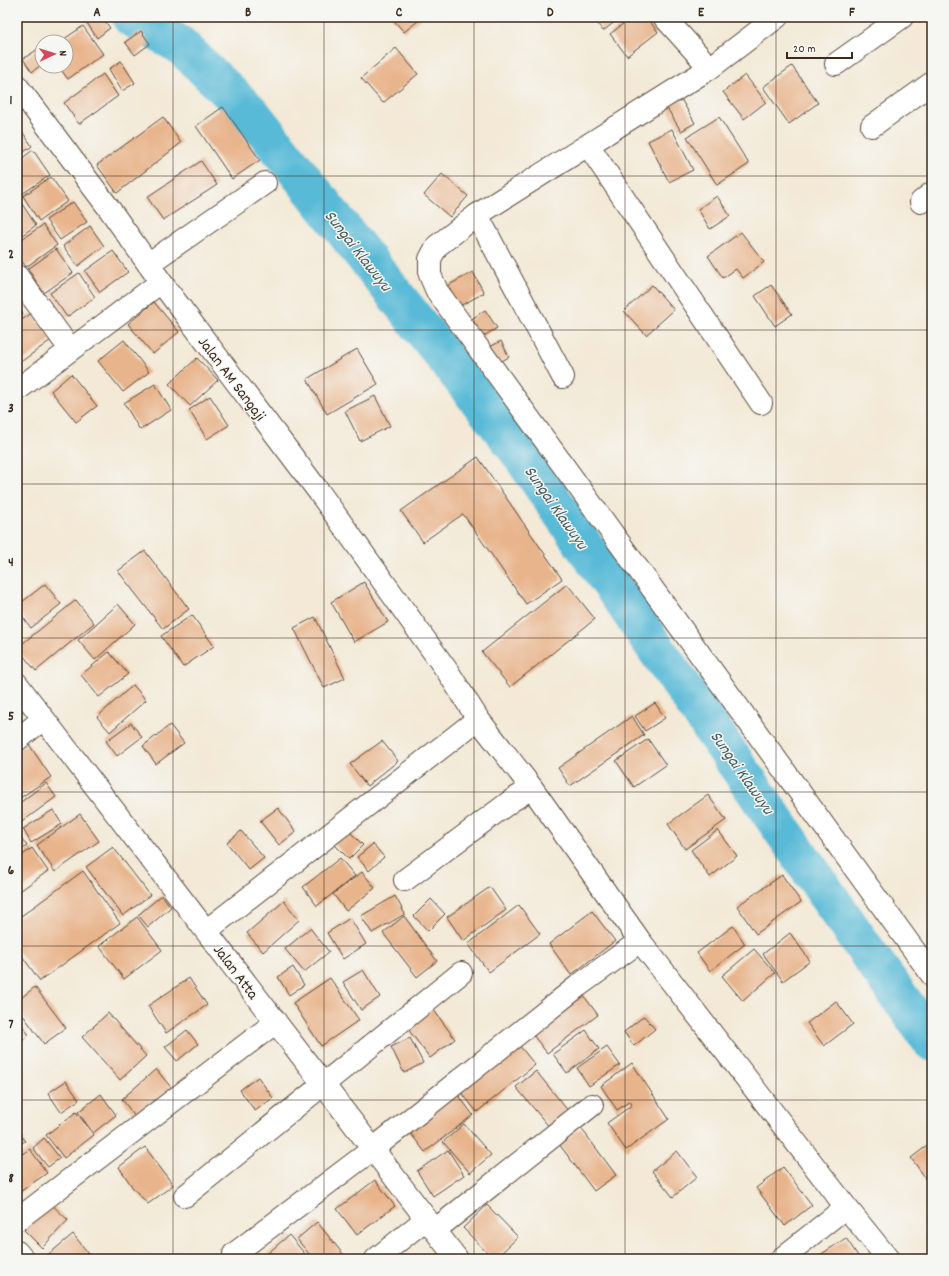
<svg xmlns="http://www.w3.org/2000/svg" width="949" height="1276" viewBox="0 0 949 1276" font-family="Dekko,sans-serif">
  <rect width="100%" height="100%" fill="#f6f6f2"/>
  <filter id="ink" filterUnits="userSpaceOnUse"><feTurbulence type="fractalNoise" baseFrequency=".025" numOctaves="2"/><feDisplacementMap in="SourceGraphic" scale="8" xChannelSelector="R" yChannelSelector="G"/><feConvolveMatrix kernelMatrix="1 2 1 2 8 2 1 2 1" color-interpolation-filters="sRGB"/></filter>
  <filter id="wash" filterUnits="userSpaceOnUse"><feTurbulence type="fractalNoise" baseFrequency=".012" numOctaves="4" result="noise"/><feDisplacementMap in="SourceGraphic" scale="16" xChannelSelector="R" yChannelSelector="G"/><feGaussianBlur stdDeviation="0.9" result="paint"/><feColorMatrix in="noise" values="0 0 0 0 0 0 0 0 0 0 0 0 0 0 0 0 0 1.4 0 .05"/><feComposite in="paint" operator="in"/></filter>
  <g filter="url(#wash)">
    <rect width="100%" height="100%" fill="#f3e9d6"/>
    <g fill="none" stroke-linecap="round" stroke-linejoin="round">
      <path stroke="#58bad7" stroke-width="39" d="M131,17L180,45L250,112L512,442L872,959L932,1042"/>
    </g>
    <g id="blocks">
      <path fill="#e8b48b" d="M83,17H102L110,28L97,38Z
        M391,17H423L404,32Z
        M593,17H621L603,31Z
        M632,17H646L658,32L627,56L610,34Z
        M83,26L103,54L68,79L58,66H66V42H60Z
        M141,31L150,44L135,55L125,42Z
        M41,47L42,64L32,72L23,59Z
        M396,48L418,74L383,103L361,78Z
        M121,61L135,83L122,91L109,69Z
        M792,66L818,103L789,124L763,87Z
        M103,74L118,96L79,124L64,103Z
        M745,75L766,102L744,119L723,92Z
        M681,99L695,123L681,131L667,108Z
        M223,107L260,160L232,179L196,126Z
        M163,117L181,143L117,193L97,165Z
        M719,117L749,164L717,185L687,137Z
        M17,124L32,146L17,157Z
        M672,129L693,170L669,182L648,141Z
        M33,150L50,175L22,194L17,188V162Z
        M201,161L217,185L163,220L147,197Z
        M442,174L468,196L450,217L424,195Z
        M51,177L68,201L39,221L23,196Z
        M717,196L730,216L710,229L698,209Z
        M20,201L36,225L17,239V202Z
        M73,202L87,222L60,240L46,220Z
        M43,225L57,245L26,267L17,254V242Z
        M90,226L104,246L78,266L63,246Z
        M741,232L764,262L743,278L736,269L723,278L708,256Z
        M56,249L73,273L44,293L28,269Z
        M113,251L128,272L100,292L85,271Z
        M473,272L484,293L456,308L445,287Z
        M79,273L95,297L67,317L50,293Z
        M652,285L674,310L646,335L624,311Z
        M771,285L792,314L775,326L755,296Z
        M154,302L179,332L153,354L128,324Z
        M17,305L23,314L17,318Z
        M485,310L497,328L474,342L463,325Z
        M32,313L51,340L18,364L17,323Z
        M124,340L149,372L123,392L98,361Z
        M501,341L509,357L494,365L486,349Z
        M357,349L378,384L327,414L307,379Z
        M197,358L218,380L190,406L169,384Z
        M71,374L97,406L76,422L51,391Z
        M155,384L171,410L140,430L124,403Z
        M210,396L229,425L207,439L189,410Z
        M375,396L390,426L360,441L345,411Z
        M478,457L562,579L526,604L463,514L423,542L401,511Z
        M145,551L189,609L163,629L118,571Z
        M364,582L388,622L354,642L331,602Z
        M45,584L61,604L31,628L17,609V606Z
        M567,584L595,619L510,687L482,652Z
        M76,600L94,623L36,671L17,648Z
        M118,604L135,624L95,660L78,640Z
        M192,615L214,646L183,667L161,636Z
        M315,617L345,678L324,688L294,628Z
        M109,652L128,674L99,697L81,675Z
        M133,685L146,700L110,732L97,717Z
        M655,703L665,718L645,731L635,716Z
        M632,716L644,735L570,786L558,768Z
        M131,723L142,737L117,756L106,741Z
        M170,725L184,743L156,764L143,746Z
        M648,739L666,765L634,787L616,761Z
        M382,741L398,761L367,786L350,764Z
        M28,743L51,777L17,800V750Z
        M46,783L56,797L19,824L17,822V805Z
        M708,795L726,820L685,849L668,824Z
        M278,808L296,832L279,845L260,821Z
        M53,810L62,824L31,843L23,829Z
        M80,814L99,841L55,872L37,845Z
        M345,827L363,845L349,859L331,841Z
        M718,830L737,856L710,877L691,850Z
        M241,831L264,858L249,870L227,843Z
        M17,832L27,846L17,853Z
        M373,844L384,857L369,871L357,857Z
        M113,847L150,895L123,916L86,867Z
        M32,848L48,871L17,893V859Z
        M340,858L355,876L317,906L303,887Z
        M83,871L120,923L40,981L17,949V919Z
        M362,872L375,888L346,911L333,894Z
        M782,875L801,902L756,934L737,906Z
        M490,887L506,910L463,941L447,917Z
        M162,895L171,907L148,927L138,915Z
        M395,896L405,914L372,933L361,916Z
        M431,899L445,914L428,931L414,916Z
        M284,901L299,920L263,952L247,933Z
        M519,905L540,934L489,972L468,944Z
        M592,911L615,941L571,975L549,944Z
        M404,916L437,961L417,977L383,933Z
        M137,917L162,950L124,979L99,946Z
        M350,918L366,944L343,959L327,933Z
        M733,926L745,944L710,971L697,953Z
        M310,928L329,952L304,972L285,949Z
        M790,933L810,961L783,981L763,954Z
        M754,949L775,973L743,1001L722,976Z
        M293,967L304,985L289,995L278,977Z
        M363,970L380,997L361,1010L343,982Z
        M189,978L207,1005L166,1033L148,1006Z
        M330,978L359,1020L321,1046L293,1003Z
        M35,987L66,1028L44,1044L17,1007V1001Z
        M581,992L598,1015L547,1053L529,1030Z
        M836,1001L853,1024L824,1046L807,1023Z
        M433,1009L455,1039L430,1058L407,1028Z
        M108,1013L146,1056L120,1080L82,1037Z
        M644,1016L655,1029L634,1046L624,1032Z
        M17,1019L29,1035L17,1045Z
        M187,1030L198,1044L177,1061L165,1047Z
        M586,1030L599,1049L567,1073L553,1054Z
        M410,1038L423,1063L404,1073L391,1047Z
        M519,1045L535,1065L477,1112L461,1092Z
        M607,1047L620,1065L589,1086L577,1068Z
        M632,1063L669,1119L626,1150L607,1123L632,1105L630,1101L617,1110L601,1086Z
        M156,1069L174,1091L138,1121L122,1099Z
        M536,1071L569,1112L550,1128L516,1087Z
        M258,1077L273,1098L255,1111L240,1090Z
        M66,1081L79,1100L61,1112L48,1093Z
        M457,1093L473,1115L425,1152L408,1130Z
        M101,1094L116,1115L93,1133L78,1112Z
        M76,1112L94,1135L64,1158L46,1135Z
        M464,1124L491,1155L470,1173L443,1142Z
        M581,1128L616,1175L594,1191L559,1144Z
        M17,1131L25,1141L17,1146Z
        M44,1138L60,1158L48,1167L33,1148Z
        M932,1142V1176L927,1180L911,1158Z
        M145,1147L173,1185L148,1204L133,1188L119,1167Z
        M30,1149L47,1173L17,1194V1157Z
        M448,1150L464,1175L433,1196L417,1171Z
        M677,1151L697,1177L673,1197L652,1171Z
        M783,1167L812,1205L785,1226L756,1188Z
        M375,1180L395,1206L357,1235L337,1209Z
        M50,1203L68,1220L42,1248L24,1230Z
        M487,1205L518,1237L495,1259H493L463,1228Z
        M317,1222L347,1259H313L297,1239Z
        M73,1234L93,1259H43Z
        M289,1235L309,1259H271L267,1254Z
        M846,1238L860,1259H814Z
        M873,1253L878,1259H865Z"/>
    </g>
  </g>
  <g filter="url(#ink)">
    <use href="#blocks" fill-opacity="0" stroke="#57473a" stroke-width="1"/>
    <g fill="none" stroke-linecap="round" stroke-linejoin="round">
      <g stroke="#57473a" stroke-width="24">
        <path id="minor" d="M664,17L710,68
          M777,17L710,68L477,215L437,246L430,259V275L437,291L932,975
          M836,64L902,17
          M17,86L108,207L161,282L319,492L448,672L478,719L532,788L511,801L405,880
          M872,126L932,83
          M588,145L761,403
          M921,202L932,193
          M477,215L563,377
          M148,264L265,183
          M17,276L70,349
          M17,390L161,282
          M17,684L457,1259
          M17,740L43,719
          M532,788L640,941L846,1207
          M206,931L478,719
          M185,1196L461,973
          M17,1220L276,1022
          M435,1230L592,1105
          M17,1252L23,1259
          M234,1254L373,1149L578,986L640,941
          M376,1259L426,1219
          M781,1259L846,1207L888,1259"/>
      </g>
      <use href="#minor" stroke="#fff" stroke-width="22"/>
    </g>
  </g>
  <path fill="none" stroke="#3b2a1e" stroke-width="1" stroke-opacity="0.55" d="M173,17V1259M324,17V1259M474,17V1259M625,17V1259M776,17V1259M17,176H932M17,330H932M17,484H932M17,638H932M17,792H932M17,946H932M17,1100H932"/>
  <g text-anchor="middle" stroke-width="3" stroke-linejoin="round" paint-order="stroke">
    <g font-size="16" fill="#3b2a1e" stroke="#f6f6f2">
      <text transform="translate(233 378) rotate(53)" y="6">Jalan AM Sangaji</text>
      <text transform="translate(237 971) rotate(53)" y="6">Jalan Atta</text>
    </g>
    <g font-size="17" font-style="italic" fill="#455c5f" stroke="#f6f6f2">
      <text transform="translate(359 250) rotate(52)" y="6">Sungai Klawuyu</text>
      <text transform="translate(557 507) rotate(55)" y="6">Sungai Klawuyu</text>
      <text transform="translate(743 772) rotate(55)" y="6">Sungai Klawuyu</text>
    </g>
  </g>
  <rect width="949" height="1276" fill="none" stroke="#f6f6f2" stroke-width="44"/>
  <g transform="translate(54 54) rotate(86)"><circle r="19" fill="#f6f6f2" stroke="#aba49d"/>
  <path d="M0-3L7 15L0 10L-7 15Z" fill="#d1495b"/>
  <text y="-6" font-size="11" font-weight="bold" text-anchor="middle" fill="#3b2a1e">N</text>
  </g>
  <path d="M787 52v6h65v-6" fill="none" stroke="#3b2a1e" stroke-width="2"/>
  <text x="793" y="52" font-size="12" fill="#3b2a1e" stroke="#f6f6f2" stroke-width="3" paint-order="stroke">20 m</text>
  <rect x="22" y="22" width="905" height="1232" fill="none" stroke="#3b2a1e" stroke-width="1.5"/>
  <g font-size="13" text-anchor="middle" font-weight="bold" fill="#3b2a1e">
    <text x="97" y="16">A</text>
    <text x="248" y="16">B</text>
    <text x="399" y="16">C</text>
    <text x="550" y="16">D</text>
    <text x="701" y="16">E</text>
    <text x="852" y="16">F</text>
    <text x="11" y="104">1</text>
    <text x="11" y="258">2</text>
    <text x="11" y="412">3</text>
    <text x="11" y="566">4</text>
    <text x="11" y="720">5</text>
    <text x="11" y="874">6</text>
    <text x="11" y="1028">7</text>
    <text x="11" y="1182">8</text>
  </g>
</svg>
